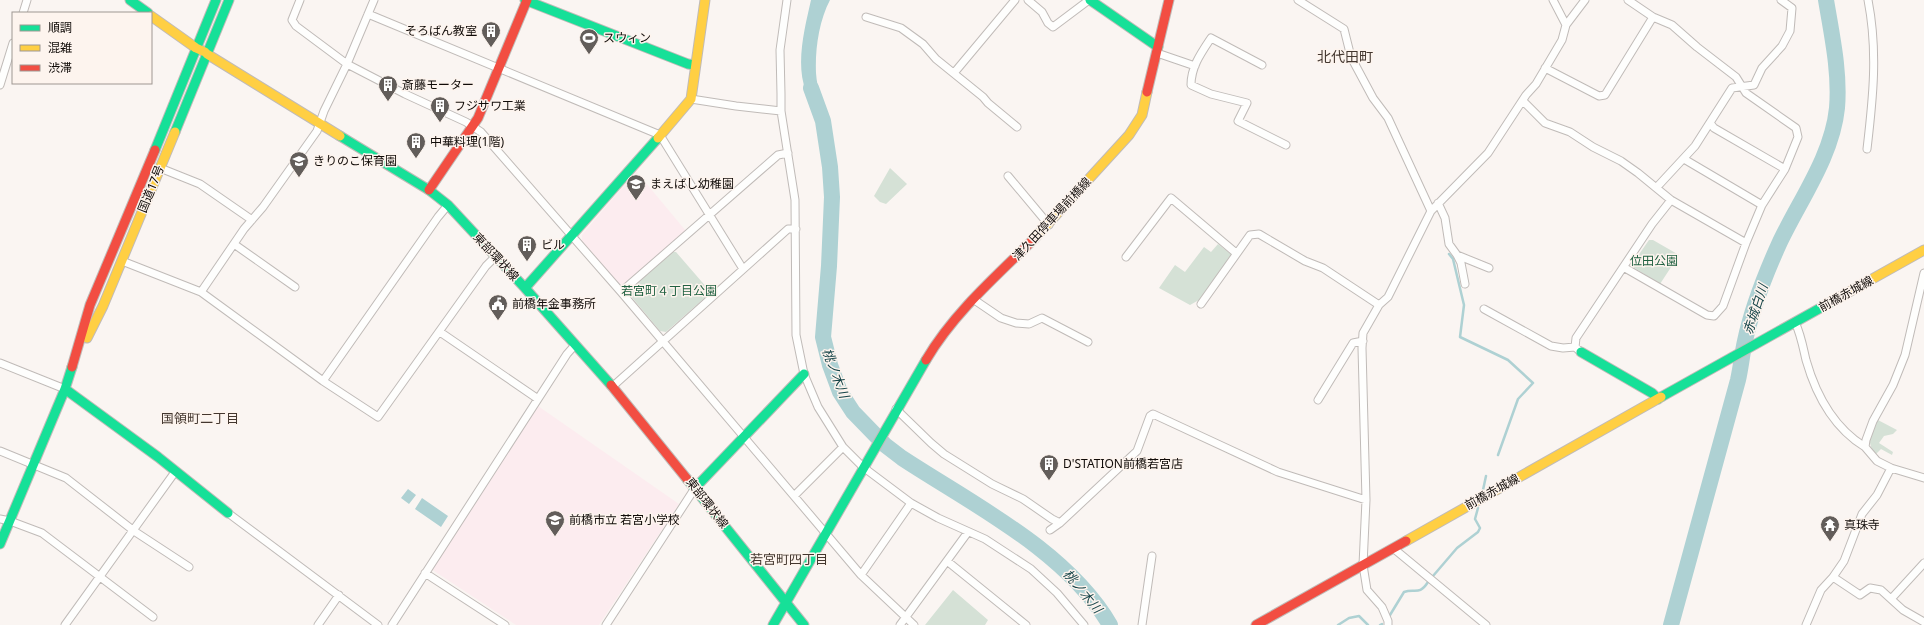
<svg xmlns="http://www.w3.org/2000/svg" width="1924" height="625" viewBox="0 0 1924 625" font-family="'Noto Sans','Noto Sans JP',sans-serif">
  <rect width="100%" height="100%" fill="#faf5f2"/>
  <path fill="#fcecef" d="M636,171L686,231L624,285L619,284L582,241V235Z
    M538,406L679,504L599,625H516L431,569Z"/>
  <path fill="#d5e1d6" d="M890,168L907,184L886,204L880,202L874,196Z
    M1649,240H1653L1679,255L1660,284L1633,267V263Z
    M1218,244L1232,255L1199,300L1190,305L1159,288L1175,265L1185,272L1204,247L1211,252Z
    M671,252H676L708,289V295L666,332L660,331L629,294V289Z
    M1876,419L1897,430L1893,434L1884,436L1879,443L1893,452L1892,455L1881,449L1875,455C1866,439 1870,435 1876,419Z
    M953,590L988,620L985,625H925Z"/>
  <path fill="#aed1d3" d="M811,0H830C819,21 815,49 816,73C817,89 823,106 828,122C821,112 811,102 806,91C795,64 805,27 811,0Z
    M408,489L416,495L409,504L401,498Z
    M422,498L448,516L441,527L415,509Z"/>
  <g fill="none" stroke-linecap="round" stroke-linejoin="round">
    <path stroke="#aed1d3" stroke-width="2.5" d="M1449,254L1453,259L1464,305L1460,337L1508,360L1533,383L1518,399L1498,455
      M1483,490L1486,476
      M1433,576L1457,548L1478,532L1480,528L1475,519L1478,508
      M1390,615L1404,592C1415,588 1419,596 1428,582
      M1338,625L1349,618L1359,616L1368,625
      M1380,625L1382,624"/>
    <path stroke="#aed1d3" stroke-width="16" d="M811,88L823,121L830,167L832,197L829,266L823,337L830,365L840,392L853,412L885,445L902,458C972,504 1067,551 1110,625
      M1671,625L1738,380C1741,367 1742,354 1745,341C1752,308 1765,275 1779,244C1799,201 1832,157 1837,108C1840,72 1832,36 1826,0"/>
    <g stroke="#c0bbb8" stroke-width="9">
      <path id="street" d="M300,0L292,20L296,26L347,64L405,94L466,122L481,132L621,292L861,575L914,625
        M787,0L780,50L781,94V111L795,200L796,335L804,374L818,407L843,447L863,467L911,503L938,518L985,539L1031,569L1057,593L1084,625
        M1028,0L1042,12L1048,23L1053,27L1089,0
        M1298,0L1344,29L1351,57L1373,98L1388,118L1431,211
        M1553,0L1566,25
        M1628,0L1653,17L1672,25L1697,47L1736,77L1746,93L1796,128L1798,137L1785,169L1762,205L1746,243
        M23,13L27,0
        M368,14L660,135L743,269
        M866,17L901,28L923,44L936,59L983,97L988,103L1017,127
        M1157,53L1195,66
        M1262,65L1211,38C1201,53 1191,67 1191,85L1211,94L1247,103L1238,121L1286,145
        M1545,68L1599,96L1605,95L1653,17
        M954,73L1015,0
        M0,85L13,43
        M691,99L736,106L781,111
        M1523,101L1545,123L1570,132L1593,147L1621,161L1638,173L1671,200L1746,243L1723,306L1714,316L1707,315L1625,268
        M1710,123L1714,128L1785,169
        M1867,149C1873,98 1878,51 1868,0
        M1684,159L1762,205
        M160,168L200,184L252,220
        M1008,176L1049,225
        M1657,187L1695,146L1732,88L1754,85L1762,68L1782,46L1790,31L1792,8L1781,0
        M1438,203L1445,218L1449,244L1457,255L1489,268
        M234,244L295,287
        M1457,255L1461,263L1465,284
        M1126,257L1171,198L1236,253
        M122,261L201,292L323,381L378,417L486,266L496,256
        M1924,273L1905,355L1893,385L1873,421L1866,440L1865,447L1877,461L1891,468L1924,478
        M201,292L244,229L263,207L317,131L324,111L347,64L374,0
        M621,292L778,155L788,153
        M973,299L1001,318L1016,323L1029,324L1042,318L1088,342
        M1201,304L1250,235L1259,234L1305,261L1323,268L1379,305
        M1484,309L1551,346L1563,348L1575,347
        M1795,322C1801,335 1803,347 1806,360C1816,395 1834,428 1865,447
        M440,332L538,399
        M1581,352L1575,347L1576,338L1652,224L1671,200
        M0,363L65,389
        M323,381L438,217L448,205
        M612,387L788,229H796
        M1318,400L1353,343L1363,341
        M896,409L931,443L944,454L992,484L1023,499L1052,519L1060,523
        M0,451L66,478L134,531L189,567
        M794,496L843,447
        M228,513L378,625
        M0,519L10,521L42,533L153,617
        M1050,530L1060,523L1137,451L1150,416L1153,414L1278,472L1366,500
        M1393,548L1486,625
        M947,561L1026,625
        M425,573L505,625
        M861,575L911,503
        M1833,577L1860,595L1870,588L1881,590L1903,610L1924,622
        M1891,599L1924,563
        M65,625L175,472
        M318,625L339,595
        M392,625L567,354L575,345
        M606,625L695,488
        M900,625L968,532
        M1142,625L1152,556
        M1388,625V621L1382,607L1367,590L1363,565L1366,500L1362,348L1363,333L1379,305L1388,297L1431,211L1488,153L1526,95L1536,84L1562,40L1566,25L1585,0
        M1806,625L1821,590L1833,577L1844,561L1862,514L1877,495L1891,468"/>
    </g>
    <g stroke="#c0bbb8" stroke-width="11">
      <path id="fast" d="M130,0L148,13
        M525,0L688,64L695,65
        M1090,0L1158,47
        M175,132L229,0
        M340,136L429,190L448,205L525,288L611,385
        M155,150L216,0
        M525,288L658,138
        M1581,352L1652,393L1658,399
        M65,389L158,457L228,513
        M1661,397L1840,297
        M687,479L804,625
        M695,488L804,374
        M0,544L65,389L72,367
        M773,625L926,360"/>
    </g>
    <g stroke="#c0bbb8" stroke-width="11">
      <path id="slow" d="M151,16L196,48L205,52
        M207,54L340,136
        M658,138L691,99L705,0
        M1033,240L1129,135L1142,115L1147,92
        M1840,297L1924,250
        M87,338L103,306L175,132
        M1406,541L1661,397"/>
    </g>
    <g stroke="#c0bbb8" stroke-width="11">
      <path id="jam" d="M1147,92L1169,0
        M429,190L478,118L527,0
        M926,360C953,314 995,277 1033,240
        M72,367L90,305L155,150
        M611,385L687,479
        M1256,625L1406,541"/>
    </g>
    <use href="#street" stroke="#fefefd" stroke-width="7"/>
    <use href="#fast" stroke="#16e098" stroke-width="9"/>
    <use href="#slow" stroke="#ffcf43" stroke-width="9"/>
    <use href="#jam" stroke="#f24e42" stroke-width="9"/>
  </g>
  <defs>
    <g id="building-pin" transform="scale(1)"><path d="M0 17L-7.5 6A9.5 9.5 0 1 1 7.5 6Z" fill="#625d5a" stroke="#fdf4ee"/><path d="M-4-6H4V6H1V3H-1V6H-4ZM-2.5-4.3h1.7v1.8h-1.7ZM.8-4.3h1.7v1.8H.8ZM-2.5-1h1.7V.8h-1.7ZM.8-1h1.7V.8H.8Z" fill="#fff"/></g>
    <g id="stadium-pin" transform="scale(1)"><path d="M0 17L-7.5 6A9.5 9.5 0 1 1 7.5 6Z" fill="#625d5a" stroke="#fdf4ee"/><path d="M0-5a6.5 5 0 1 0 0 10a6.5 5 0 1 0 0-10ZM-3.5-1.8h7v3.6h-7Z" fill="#fff"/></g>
    <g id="school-pin" transform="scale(1)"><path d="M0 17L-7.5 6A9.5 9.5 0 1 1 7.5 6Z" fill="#625d5a" stroke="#fdf4ee"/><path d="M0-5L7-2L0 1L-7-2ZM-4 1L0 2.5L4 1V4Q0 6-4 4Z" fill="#fff"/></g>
    <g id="civic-pin" transform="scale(1)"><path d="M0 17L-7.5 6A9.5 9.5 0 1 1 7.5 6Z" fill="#625d5a" stroke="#fdf4ee"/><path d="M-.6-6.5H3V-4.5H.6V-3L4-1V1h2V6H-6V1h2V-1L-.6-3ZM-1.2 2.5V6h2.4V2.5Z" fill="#fff"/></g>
    <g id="temple-pin" transform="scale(1)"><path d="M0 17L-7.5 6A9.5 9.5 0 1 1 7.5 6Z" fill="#625d5a" stroke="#fdf4ee"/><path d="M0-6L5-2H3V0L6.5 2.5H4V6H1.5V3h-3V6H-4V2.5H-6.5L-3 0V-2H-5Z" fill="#fff"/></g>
  </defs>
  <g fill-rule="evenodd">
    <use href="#building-pin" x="491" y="31"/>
    <use href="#stadium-pin" x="589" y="38"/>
    <use href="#building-pin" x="388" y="85"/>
    <use href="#building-pin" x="440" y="106"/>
    <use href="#building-pin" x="416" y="142"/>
    <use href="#school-pin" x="299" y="161"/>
    <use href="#school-pin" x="636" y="184"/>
    <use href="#building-pin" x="527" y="245"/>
    <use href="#civic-pin" x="498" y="304"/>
    <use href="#building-pin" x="1049" y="464"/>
    <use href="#school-pin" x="555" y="520"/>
    <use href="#temple-pin" x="1830" y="525"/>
  </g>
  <g text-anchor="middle" stroke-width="3" stroke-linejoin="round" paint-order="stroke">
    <g font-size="12" fill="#100b08" stroke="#fdf4ee" text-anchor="start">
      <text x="477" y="35" text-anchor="end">そろばん教室</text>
      <text x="603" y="42">スウィン</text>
      <text x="402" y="89">斎藤モーター</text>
      <text x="454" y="110">フジサワ工業</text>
      <text x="430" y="146">中華料理(1階)</text>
      <text x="313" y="165">きりのこ保育園</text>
      <text x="650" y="188">まえばし幼稚園</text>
      <text x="541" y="249">ビル</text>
      <text x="512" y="308">前橋年金事務所</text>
      <text x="1063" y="468">D'STATION前橋若宮店</text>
      <text x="569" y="524">前橋市立 若宮小学校</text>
      <text x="1844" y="529">真珠寺</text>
    </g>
    <g font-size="12" fill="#100b08" stroke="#fdf4ee">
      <text transform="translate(151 189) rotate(-68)" y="4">国道17号</text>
      <text transform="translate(1052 219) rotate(-47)" y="4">津久田停車場前橋線</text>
      <text transform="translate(496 257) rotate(47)" y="4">東部環状線</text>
      <text transform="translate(1846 294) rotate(-29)" y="4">前橋赤城線</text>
      <text transform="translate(1492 492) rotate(-29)" y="4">前橋赤城線</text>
      <text transform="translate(707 503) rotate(52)" y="4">東部環状線</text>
    </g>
    <g font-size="12" fill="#206141" stroke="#fdf4ee">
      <text x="1654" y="265">位田公園</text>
      <text x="669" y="295">若宮町４丁目公園</text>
    </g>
    <g font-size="13" font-style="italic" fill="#164549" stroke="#fdf4ee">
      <text transform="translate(1755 309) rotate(-72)" y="5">赤城白川</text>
      <text transform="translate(836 373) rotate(69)" y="5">桃ノ木川</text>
      <text transform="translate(1083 591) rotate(50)" y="5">桃ノ木川</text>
    </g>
    <g font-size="13" fill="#43372f" stroke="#fdf4ee">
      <text x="200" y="423">国領町二丁目</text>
      <text x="789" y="564">若宮町四丁目</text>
    </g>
    <g font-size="14" fill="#43372f" stroke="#fdf4ee">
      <text x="1345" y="62">北代田町</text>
    </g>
  </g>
  <rect x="12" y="12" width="140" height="72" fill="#fdf4ee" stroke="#9e9792"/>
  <rect x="20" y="25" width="20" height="6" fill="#16e098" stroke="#9e9792"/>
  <text x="48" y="32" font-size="12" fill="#100b08">順調</text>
  <rect x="20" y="45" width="20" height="6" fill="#ffcf43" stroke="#9e9792"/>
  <text x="48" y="52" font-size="12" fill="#100b08">混雑</text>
  <rect x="20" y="65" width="20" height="6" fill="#f24e42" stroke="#9e9792"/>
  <text x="48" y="72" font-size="12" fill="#100b08">渋滞</text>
</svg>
